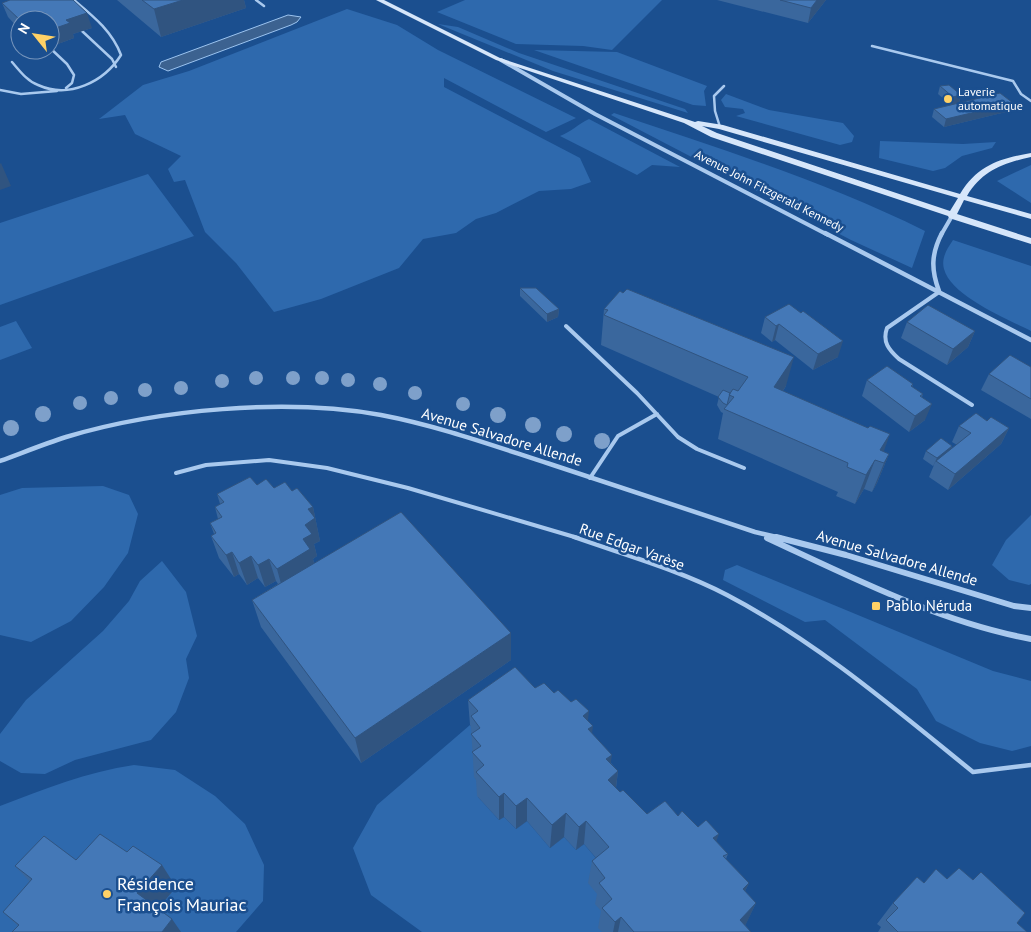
<svg xmlns="http://www.w3.org/2000/svg" width="1031" height="932" viewBox="0 0 1031 932" font-family="'PT Sans',sans-serif">
  <rect width="100%" height="100%" fill="#1b4f8f"/>
  <path fill="#2e69ad" d="M465,0H662L612,50L583,46L516,44L437,12Z
    M347,9L397,25L438,50L576,118L546,132L444,78V87L580,158L591,182L571,189L539,191L496,213L476,219L456,233L423,239L399,268L321,299L274,312L236,263L205,232L185,180L174,182L168,169L181,156L135,134L125,115L99,119L143,85L189,71Z
    M438,24L458,27L519,53L685,109L688,113L553,71Z
    M534,50L617,52L707,86L704,91L706,106L693,105Z
    M726,94L769,110L843,123L854,136L852,142L840,145L736,116L745,113L743,109L725,107L721,100Z
    M614,113C718,148 826,182 925,231L912,268L851,240L611,115Z
    M589,119L680,167L652,165L637,175L560,136C571,132 578,124 589,119Z
    M880,141L963,144L996,142L992,148L962,156L945,168L933,171L879,158Z
    M1031,165V203L997,181Z
    M148,174L194,236L0,305V223Z
    M953,240L1031,266V331C1007,319 951,296 944,269C941,258 947,249 953,240Z
    M16,321L32,348L0,360V327Z
    M103,486L129,495L138,514L128,553L104,587L71,621L31,642L0,635V495L22,488Z
    M1031,515V584L1029,585L1009,580L992,565L1006,540Z
    M162,561L186,592L197,636L186,659L189,678L176,712L151,740L75,760L45,774L21,773L0,761V734L26,700L103,631L129,601L140,581Z
    M737,565L993,671L1031,681V746L1012,751L980,743L936,721L917,689L825,620L805,622L723,580L725,570Z
    M470,725L480,736L486,789L478,797L499,820L504,817L516,829L527,821L550,848L564,837L576,850L584,844L605,869L601,899L608,920L602,932H422L371,895L353,848L377,805Z
    M134,765L175,770L215,796L245,824L264,865L263,901L236,932H0V806C44,789 87,772 134,765Z"/>
  <path fill="#3c6290" stroke="#9cc4f0" d="M288,15L301,17L297,22L291,25L168,71L159,67L161,62Z"/>
  <g fill="none" stroke-linecap="round" stroke-linejoin="round">
    <path stroke="#a9c9ee" stroke-width="2.5" d="M256,0L264,6
      M82,31L112,59L116,67
      M872,46L1013,81L1021,94L1031,101
      M50,48L67,64L74,75L72,83L66,88
      M12,62C19,70 27,81 38,85C69,99 104,82 121,55C112,31 93,16 74,0
      M0,90L21,94L57,91
      M720,127L715,111L714,96L724,86"/>
    <path stroke="#a9c9ee" stroke-width="4" d="M939,292L887,328C882,342 889,350 899,359L972,405
      M566,326L637,393L678,437L697,449L744,468
      M176,473L206,465L269,460L327,468L408,488L578,538
      M590,478L618,436L657,414"/>
    <path stroke="#a9c9ee" stroke-width="4.5" d="M574,537C625,555 679,570 727,595C817,642 894,708 973,772L1031,765"/>
    <path stroke="#a9c9ee" stroke-width="4" d="M501,60L595,114L828,235
      M941,235L952,216"/>
    <path stroke="#a9c9ee" stroke-width="4.5" d="M825,233L1031,340
      M939,291C931,270 931,254 942,233
      M0,461C22,453 44,444 66,437C159,409 286,398 381,415C439,426 494,446 550,464C619,487 687,509 755,532L781,538"/>
    <path stroke="#a9c9ee" stroke-width="6" d="M776,537L846,555L1014,606L1031,608
      M767,538C851,577 939,622 1031,639"/>
    <path fill="#d6e6fa" fill-rule="evenodd" d="M376,0H384L500,58L695,122L698,121L723,125L960,194C978,165 999,159 1031,153V157C1003,163 982,171 967,196L1031,214V219L964,200L957,214L1031,238V244L949,218L948,216L711,137L684,123L496,60ZM702,126L719,129L958,198L950,211L717,133Z"/>
  </g>
  <g fill="#7ea0ca">
    <circle cx="256" cy="378" r="7"/>
    <circle cx="293" cy="378" r="7"/>
    <circle cx="322" cy="378" r="7"/>
    <circle cx="348" cy="380" r="7"/>
    <circle cx="222" cy="381" r="7"/>
    <circle cx="380" cy="384" r="7"/>
    <circle cx="181" cy="388" r="7"/>
    <circle cx="145" cy="390" r="7"/>
    <circle cx="415" cy="393" r="7"/>
    <circle cx="111" cy="398" r="7"/>
    <circle cx="80" cy="403" r="7"/>
    <circle cx="463" cy="404" r="7"/>
    <circle cx="43" cy="414" r="8"/>
    <circle cx="498" cy="415" r="8"/>
    <circle cx="533" cy="425" r="8"/>
    <circle cx="11" cy="428" r="8"/>
    <circle cx="564" cy="434" r="8"/>
    <circle cx="602" cy="441" r="8"/>
  </g>
  <path fill="#3a679d" d="M117,0H244L246,8L161,37Z
    M717,0H826L808,23Z
    M2,3L92,28L73,34L74,38L50,47V20H20V30L8,17Z
    M940,86L961,95L959,103L951,105L938,94Z
    M934,109L1010,111L944,127L932,117Z
    M520,288L559,309L558,317L547,322L520,296Z
    M604,309L786,386L783,391L883,452L889,454L877,483L872,492L864,489L855,504L836,496L838,492L718,439L723,413L721,412L717,405L719,397L601,345Z
    M801,313L838,357L813,370L775,340L772,342L761,333L765,317Z
    M907,322L975,331L968,347L947,365L901,338Z
    M1031,367V419L981,390L989,374Z
    M867,380L913,384L912,387L923,394L922,397L925,420L909,432L862,396Z
    M987,421L1009,428L1001,444L948,490L929,477L934,465L933,466L923,459L926,451L952,446L951,450L957,445L952,442L959,426Z
    M257,485L274,488L292,491L313,507L320,541L314,544L317,556L313,559L314,563L511,660L361,763L261,627L252,600L278,584L276,581L265,587L258,578L247,585L239,574L234,577L219,558L211,536L214,534L210,523L218,519L215,507L220,504L217,494Z
    M535,688L554,693L588,721L592,734L611,763L618,771L616,788L620,792L647,814L678,816L698,827L716,841L728,854L726,859L749,883L745,891L756,903L745,925L751,932H602L598,928L601,911L595,904L597,894L588,883L592,861L596,858L584,844L576,850L564,837L550,848L527,821L516,829L504,817L499,820L477,796L476,780L474,777L471,727L470,725L468,700Z
    M127,852L162,865L176,887L158,909L18,926L3,912L30,882L15,866L76,860Z
    M947,879L1017,923L1027,932H878L881,927L877,924L893,903L924,883Z"/>
  <path fill="#305480" d="M183,0H244L246,8L161,37L154,9Z
    M817,0H826L808,23L811,8Z
    M87,13L92,28L73,34L74,38L50,47V30L66,20Z
    M961,95L959,103L951,105L953,97Z
    M1013,103L1010,111L944,127L946,119Z
    M1,163L11,186L0,190V164Z
    M559,309L558,317L547,322V314Z
    M779,324L775,340L772,342L776,326Z
    M975,331L968,347L947,365L953,349Z
    M843,341L838,357L813,370L818,354Z
    M794,357L786,386L766,417L774,387Z
    M932,404L925,420L909,432L915,416Z
    M1009,428L1001,444L948,490L955,474Z
    M890,434L880,462V450Z
    M952,446L949,454L936,461L933,466L937,458Z
    M889,454L877,483L872,492L884,463Z
    M875,460L864,489L855,504L866,475Z
    M313,507L320,541L314,544L317,556L313,559L316,571L283,591L277,569L303,539L305,525L308,509Z
    M232,552L239,574L234,577L226,555Z
    M251,556L258,578L247,585L239,563Z
    M269,559L276,581L265,587L258,565Z
    M511,633V660L361,763L355,738Z
    M589,711L586,737L583,716Z
    M593,726L590,751L588,729Z
    M612,755L608,780L606,759Z
    M618,771L615,795L608,780Z
    M504,793V817L499,820V797Z
    M527,798V821L516,829V806Z
    M566,813L564,837L550,848L552,825Z
    M586,821L584,844L576,850L579,827Z
    M719,834L711,856L713,838Z
    M162,865L176,887L153,915L137,893Z
    M749,883L739,904L743,889Z
    M756,903L746,924L738,932L740,920Z
    M621,917L618,932H613L615,922Z
    M172,919L181,932H162Z"/>
  <path fill="#4478b7" stroke="#305480" d="M10,0H73L87,13L66,20L70,23L50,30V20H20L2,3Z
    M142,0H183L154,9Z
    M780,0H817L811,8Z
    M949,85L961,95L953,97L940,86Z
    M1000,93L1013,103L946,119L934,109Z
    M520,288H536L559,309L547,314Z
    M627,289L794,357L774,387L868,428L870,426L890,434L880,450L889,454L884,463L875,460L866,475L847,467L848,463L724,409L734,397L729,395L733,389L738,391L748,377L604,315L608,310L604,309L620,291L623,293Z
    M789,304L801,313L803,311L843,341L818,354L779,324L776,326L765,317Z
    M928,305L975,331L953,349L907,322Z
    M1010,355L1031,367V399L989,374Z
    M887,366L913,384L911,386L923,394L920,396L932,404L915,416L867,380Z
    M723,390L730,393L727,405L723,403L718,397Z
    M976,413L987,421L991,417L1009,428L955,474L936,461L971,433L959,426Z
    M941,438L952,446L937,458L926,451Z
    M250,477L257,485L266,479L274,488L285,482L292,491L297,488L313,507L308,509L315,518L305,525L312,534L303,539L310,549L277,569L269,559L258,565L251,556L239,563L232,552L226,555L211,536L216,533L210,523L222,517L215,507L224,502L217,494Z
    M401,512L511,633L355,738L252,600Z
    M515,667L535,688L544,683L554,693L558,690L571,702L576,699L589,711L583,716L593,726L588,729L612,755L606,759L618,771L608,780L620,792L623,790L647,814L665,801L678,816L682,811L698,827L706,820L719,834L713,838L728,854L723,856L749,883L743,889L756,903L740,920L751,932H634L621,917L615,922L602,908L612,899L599,883L605,878L592,861L609,847L586,821L579,827L566,813L552,825L527,798L516,806L504,793L499,797L476,772L484,765L472,752L481,746L471,734L480,728L471,716L478,711L468,700Z
    M100,834L127,852L133,846L162,865L137,893L172,919L162,932H12L19,925L3,912L32,879L15,866L44,836L76,860Z
    M959,868L973,880L981,872L1025,913L1017,923L1027,932H898L886,920L898,908L893,903L917,877L924,883L936,869L947,879Z"/>
  <g fill="#ffd166" stroke="#1b4f8f" stroke-width="2">
    <circle cx="948" cy="99" r="5"/>
    <rect x="871" y="601" width="10" height="10" rx="2.5"/>
    <circle cx="107" cy="894" r="5"/>
  </g>
  <g text-anchor="middle" stroke-width="5" stroke-linejoin="round" paint-order="stroke">
    <g font-size="12" fill="#fff" stroke="#1b4f8f" text-anchor="start">
      <text x="958" y="96">Laverie<tspan x="958" dy="14">automatique</tspan></text>
    </g>
    <g font-size="12" fill="#fff" stroke="#1b4f8f">
      <text transform="translate(769 191) rotate(27)" y="4">Avenue John Fitzgerald Kennedy</text>
    </g>
    <g font-size="15" fill="#fff" stroke="#1b4f8f">
      <text transform="translate(502 437) rotate(17)" y="5">Avenue Salvadore Allende</text>
      <text transform="translate(632 547) rotate(20)" y="5">Rue Edgar Varèse</text>
      <text transform="translate(897 558) rotate(16)" y="5">Avenue Salvadore Allende</text>
    </g>
    <g font-size="15" fill="#fff" stroke="#1b4f8f" text-anchor="start">
      <text x="886" y="611">Pablo Néruda</text>
    </g>
    <g font-size="18" fill="#fff" stroke="#1b4f8f" text-anchor="start">
      <text x="117" y="890">Résidence<tspan x="117" dy="21">François Mauriac</tspan></text>
    </g>
  </g>
  <g transform="translate(35 35) rotate(300)"><circle r="24" fill="#1b4f8f" stroke="#7695bc"/>
  <path d="M0-4L9 19L0 12L-9 19Z" fill="#ffd166"/>
  <text y="-8" font-size="14" font-weight="bold" text-anchor="middle" fill="#ffffff">N</text>
  </g>
</svg>
